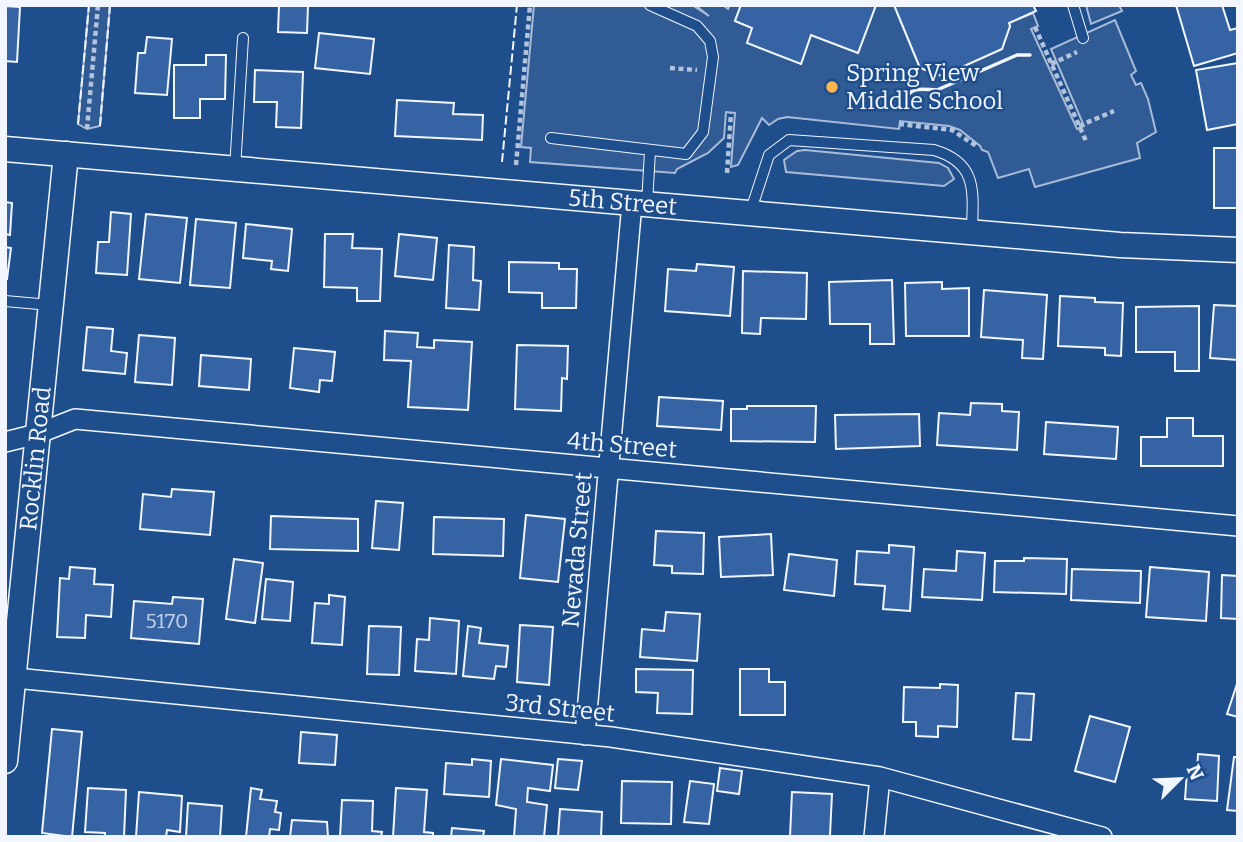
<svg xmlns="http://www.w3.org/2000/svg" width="1243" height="842" viewBox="0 0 1243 842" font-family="Bitter,serif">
  <rect width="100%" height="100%" fill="#1f4e8c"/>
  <path fill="#305b95" stroke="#a8bbd7" stroke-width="2" d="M89,5H110L100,126L87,129L78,124Z
    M534,5H692L709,16L695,5H723L728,9L730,5H741L735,21L752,28L801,64L811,35L858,53L876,5H894L920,68L942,76L1002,49L1010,26L1009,23L1033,13L1038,26L1031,29L1077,129L1084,126L1051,49L1115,20L1136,71L1131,75L1136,85L1141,83L1148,99L1156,132L1137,143L1140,158L1035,187L1029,169L998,178L988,152L982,150L980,146L960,130L949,126L900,121L899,129L787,117L778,119L769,125L762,118L738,165L731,167L735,113L726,112L724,138L708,153L677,169L675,173L530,162L531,148L521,147Z
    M1086,5H1119L1122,11L1091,24Z
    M805,150L939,163L948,168L954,179L944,186L786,172L784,160L797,151Z"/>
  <path fill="#3563a3" stroke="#f2f6ff" stroke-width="2" d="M279,5H308L307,33L278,32Z
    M741,5H876L858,53L811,35L801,64L747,43L752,28L735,21Z
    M894,5H1033L1036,11L1009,23L1010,26L1002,49L942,76L920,68Z
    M1176,5H1222L1230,30L1238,28V53L1194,66Z
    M5,6L20,7L17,62L5,61Z
    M319,33L374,39L370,74L315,68Z
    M147,37L172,39L167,95L135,93L138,53H145Z
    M206,55H226L225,99H200V118H174V65H206Z
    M1238,63V124L1207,130L1196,70Z
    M255,70L303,72L301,128L276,127L277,102H254Z
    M397,100L454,103L453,114L483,115L482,140L395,136Z
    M1214,148H1238V208H1214Z
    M5,202L12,203L10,235L5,234Z
    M111,212L131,214L127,275L96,273L98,242H109Z
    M146,214L187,218L180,283L139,279Z
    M196,219L236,223L230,288L190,285Z
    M246,224L292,229L288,271L271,269L272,261L243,258Z
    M325,234H353L352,248L382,249L380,301H357V288L324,287Z
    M399,234L437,238L433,280L395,276Z
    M449,245L474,247L473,280L481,281L479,310L446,308Z
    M5,247L11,248L7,279H5Z
    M509,262L559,263V269H577L576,308H542V293L509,292Z
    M697,264L734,267L730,316L665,311L668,269L696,271Z
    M743,271L807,273L806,319L761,318L760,334L742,333Z
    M892,280L894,344H870V324H830L829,282Z
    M942,282V289L969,288V336H906L905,283Z
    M984,290L1047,295L1043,359L1022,358L1023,340L981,337Z
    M1060,296L1095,298V302L1123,303L1121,356L1105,355V348L1058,346Z
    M1214,305L1238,306V360L1210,358Z
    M1199,306V371H1175V352H1136V307Z
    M87,327L113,329L111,351L127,353L125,374L83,370Z
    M385,331L418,333L417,347L434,348V340L472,342L468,410L408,407L411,361L384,360Z
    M139,335L175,338L172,385L135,382Z
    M517,345L568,346L567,379L562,378L561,411L515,409Z
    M294,348L335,352L332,381L320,380L319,392L290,388Z
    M201,355L251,359L249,390L199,386Z
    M659,397L723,401L721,430L657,426Z
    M971,403L1002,404V411L1019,412L1017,450L937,445L939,413L970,415Z
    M747,406H816L815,442L731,441V409H747Z
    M919,414L920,446L836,449L835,415Z
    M1167,418H1193V436H1223V466H1141V437H1167Z
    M1046,422L1118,427L1116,459L1044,454Z
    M172,489L214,492L210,535L140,529L143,494L171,497Z
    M376,501L403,503L399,550L372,548Z
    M526,515L565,519L558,582L520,578Z
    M271,516L358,519V551L270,549Z
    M434,517L504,519L503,556L433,554Z
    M656,531L704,533L703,574L672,573V566L654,565Z
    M771,534L773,575L721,577L719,537Z
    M889,545L914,547L910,611L883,609L885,586L855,584L857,551L889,553Z
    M957,551L985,553L982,600L922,597L924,569L956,571Z
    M789,554L837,560L834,596L784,590Z
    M1024,558L1067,559L1066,594L994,592L995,561H1024Z
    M234,559L263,563L255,623L226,619Z
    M70,567L95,569L94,584L113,585L111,617L86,615L85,638L57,637L60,578L69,579Z
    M1150,567L1209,572L1206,621L1146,617Z
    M1072,569L1141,571L1140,603L1071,600Z
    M1222,575L1238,576V619L1221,618Z
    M266,579L293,582L290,621L262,619Z
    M329,595L345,597L342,645L312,643L315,603L329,604Z
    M173,597L203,599L199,644L131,638L134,601L172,604Z
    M666,612L700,614L697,661L640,657L642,629L664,631Z
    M430,618L459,621L456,674L415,671L417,639L429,640Z
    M520,625L553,627L549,685L517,682Z
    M369,626L401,627L399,675L367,674Z
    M468,626L481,628L479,643L508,646L506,667L496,666L494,679L463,676Z
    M636,669L693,670L692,714L657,713L658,693L636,692Z
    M740,669H769V682H785V715H740Z
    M1238,681V717L1227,714Z
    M940,684L958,685L957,727L938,726V737L916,736V722H903L904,687L940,688Z
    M1016,693L1034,694L1031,740L1013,739Z
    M1090,716L1130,727L1115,782L1075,771Z
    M52,729L82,732L72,837L42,833Z
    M301,732L337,735L335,765L299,763Z
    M1198,754L1219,756L1217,801L1185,799L1187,771L1197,772Z
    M1234,757H1238V811L1227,810Z
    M472,759L491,761L489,797L444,794L446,763L472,765Z
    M501,759L553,765L550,791L528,788L527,802L547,805L544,837H514L516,809L496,805Z
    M558,759L582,761L578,790L555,788Z
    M720,768L742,771L739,794L717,791Z
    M622,781L672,782L671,824L621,823Z
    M690,781L714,784L709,824L684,822Z
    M88,788L126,790L124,837H105V833L85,832Z
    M251,788L262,790L260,799L277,801L275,812L281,813L279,830L270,829L269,837H246Z
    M396,788L427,790L424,832L433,833V837H393Z
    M139,792L182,796L180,832L167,830L166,837H136Z
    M792,792L832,794L830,835L833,837H790Z
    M342,800L373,801L372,831L382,832L381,837H340Z
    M188,803L222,806L220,837H186Z
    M560,809L602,812L601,837H558Z
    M292,820L327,822L328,837H290Z
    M452,828L484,831L483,837H451Z"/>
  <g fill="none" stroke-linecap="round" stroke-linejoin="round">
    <g stroke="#f2f6ff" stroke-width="12">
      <path id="service" d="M1073,5L1083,38
        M551,138L686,154L703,132L713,57L710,41L697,26L650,5
        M235,169L243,38
        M647,204L650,151
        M750,213L769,155L789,140L934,150C978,163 973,192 972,230
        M5,301L50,305"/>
    </g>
    <g stroke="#f2f6ff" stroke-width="22">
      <path id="minor" d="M5,442L37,434L75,419L1238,526
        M5,677L611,737L880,777L1102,837
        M585,735L632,203
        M874,837L880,777"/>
    </g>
    <g stroke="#f2f6ff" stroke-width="27">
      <g id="tertiary">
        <path id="s1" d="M5,149L1120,245L1238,250"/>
        <path id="s2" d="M5,761L66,154"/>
      </g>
    </g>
    <path stroke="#b3c4dc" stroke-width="4.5" stroke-dasharray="5 3.5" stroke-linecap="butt" d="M1035,27L1086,141
      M1051,64L1077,52
      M670,68L697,70
      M899,124L952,130L978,147
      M1079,126L1114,111
      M87,129L98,5
      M516,165L530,5
      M727,173L731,113"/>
    <use href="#service" stroke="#1f4e8c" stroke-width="10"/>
    <use href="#minor" stroke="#1f4e8c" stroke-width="19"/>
    <use href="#tertiary" stroke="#1f4e8c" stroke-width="24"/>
    <path stroke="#f2f6ff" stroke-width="2" stroke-dasharray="9 3.5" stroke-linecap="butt" d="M78,124L89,5
      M100,126L110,5
      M502,162L517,5"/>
    <path stroke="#f2f6ff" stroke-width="3.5" d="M905,99C913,85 924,90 937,90L1017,55H1030"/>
  </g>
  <circle fill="#ffb74d" stroke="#1f4e8c" stroke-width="2.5" cx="832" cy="87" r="7"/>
  <g text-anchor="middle" stroke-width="5" stroke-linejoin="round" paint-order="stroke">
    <g font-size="21" fill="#c3d1e8">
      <text x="167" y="628">5170</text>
    </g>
    <g font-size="24" fill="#f2f6ff" stroke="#1f4e8c" text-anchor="start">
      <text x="846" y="81">Spring View<tspan x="846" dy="28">Middle School</tspan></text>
    </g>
    <g font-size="24" fill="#f2f6ff" stroke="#1f4e8c">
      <text dy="8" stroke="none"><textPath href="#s1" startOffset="620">5th Street</textPath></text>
      <text transform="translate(622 445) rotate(5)" y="8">4th Street</text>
      <text dy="8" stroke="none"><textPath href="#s2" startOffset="304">Rocklin Road</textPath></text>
      <text transform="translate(577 550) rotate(-85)" y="8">Nevada Street</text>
      <text transform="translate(560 708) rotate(6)" y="8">3rd Street</text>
    </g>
  </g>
  <rect width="1243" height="842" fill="none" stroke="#f2f6ff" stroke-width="14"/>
  <g transform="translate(1180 779) rotate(66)" stroke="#1f4e8c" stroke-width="5" paint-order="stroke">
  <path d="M0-5L12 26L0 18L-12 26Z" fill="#f2f6ff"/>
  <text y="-10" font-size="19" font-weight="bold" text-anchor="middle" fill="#f2f6ff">N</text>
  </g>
</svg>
